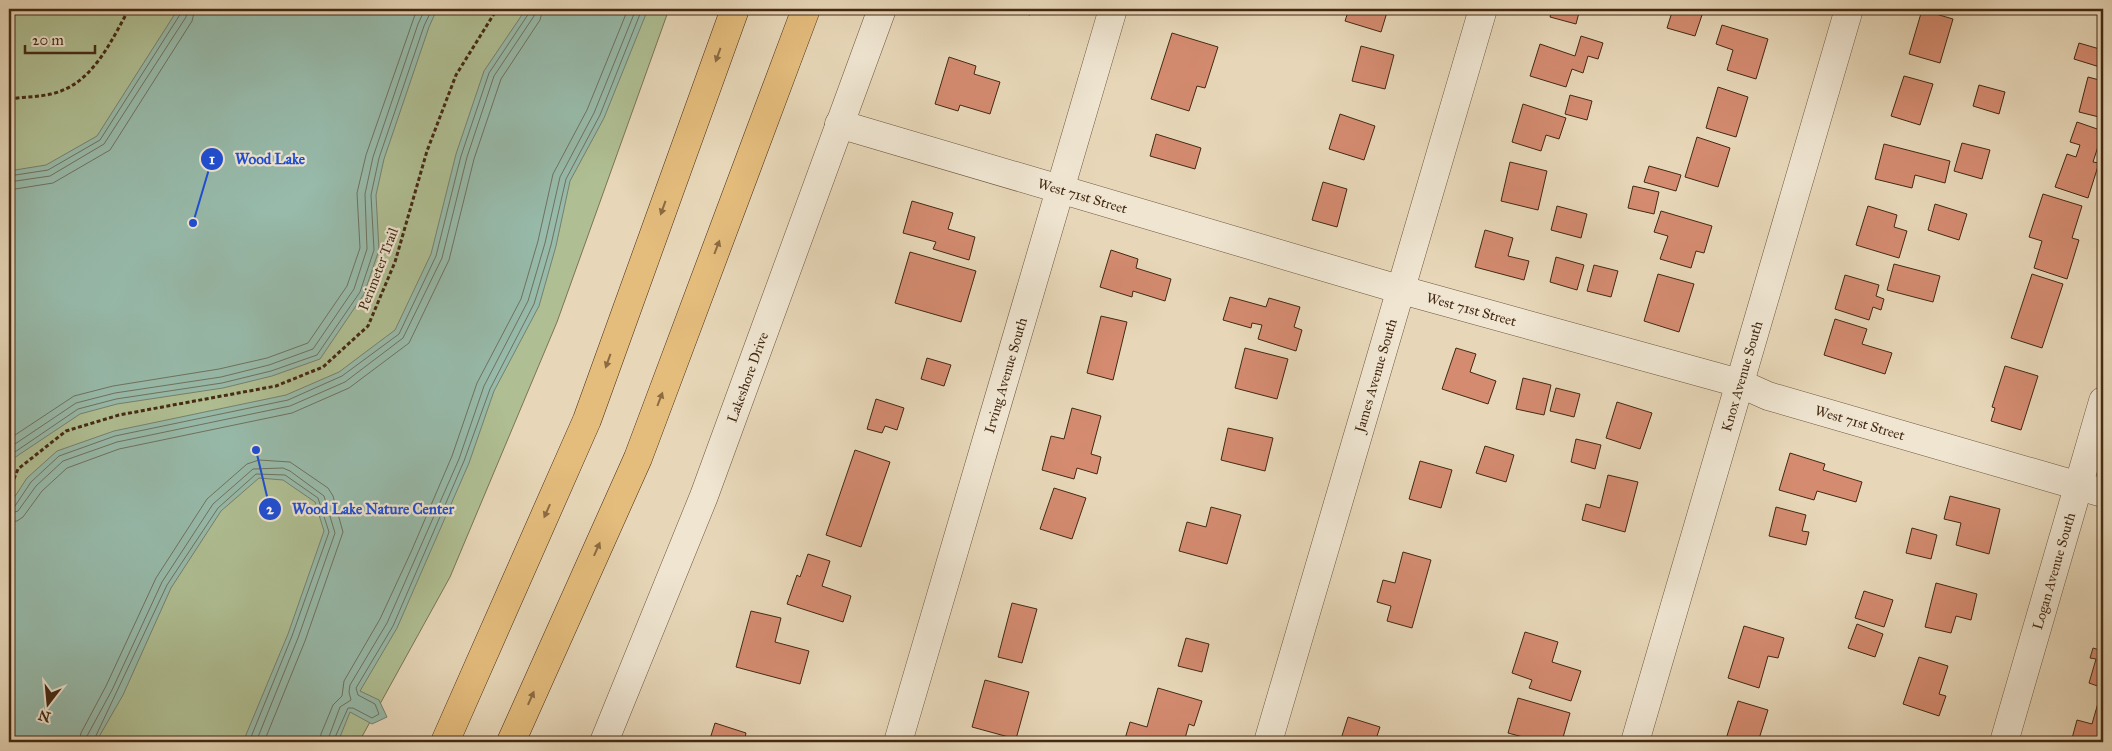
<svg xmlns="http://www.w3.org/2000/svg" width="2112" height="751" viewBox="0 0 2112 751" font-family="'IM FELL Great Primer',serif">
  <rect width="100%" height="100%" fill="#e7d7b8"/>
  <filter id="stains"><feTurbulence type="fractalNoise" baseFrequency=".004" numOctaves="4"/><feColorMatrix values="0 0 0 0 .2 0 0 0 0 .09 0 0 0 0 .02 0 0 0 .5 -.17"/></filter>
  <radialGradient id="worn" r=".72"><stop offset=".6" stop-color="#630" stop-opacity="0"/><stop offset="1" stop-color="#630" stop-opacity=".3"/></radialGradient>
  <path fill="#afbf93" stroke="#7a7453" d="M9,9H669L557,322L450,577L359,742H9Z"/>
  <path fill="#97baaa" stroke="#76806e" d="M178,9H437L429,27L384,159L376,195L379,250L364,294L320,359L272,376L223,388L117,404L80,414L11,460L9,465V171L46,165L97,136Z
    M526,9H648L604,118L570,181L556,246L539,306L494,391L469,463L397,628L360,691L379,700L387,717L372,724L350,712L338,742H243L288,634L324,531L315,502L283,480L259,478L221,511L171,588L123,695L96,742H9V512L10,504L27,478L57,451L114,431L286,395L339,372L395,330L431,254L456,154L484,71Z"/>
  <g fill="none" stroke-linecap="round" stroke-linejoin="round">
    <path stroke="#6e725e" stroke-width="1" d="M9,176L48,170L100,140L181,13L182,9
      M9,182L50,176L104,144L186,17L188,9
      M9,190L53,183L110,150L192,21L195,9
      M9,439L74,396L113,386L219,369L267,358L308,343L347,286L360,248L357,193L366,155L417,9
      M9,448L76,403L115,393L221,377L269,365L313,349L354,289L367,249L365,194L373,157L418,24L425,9
      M9,456L78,409L116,399L222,383L271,371L317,355L360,292L374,250L371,195L379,158L424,26L432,9
      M9,508L15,506L31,482L59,456L115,436L288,400L342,376L399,334L436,256L461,156L489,73L529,13V9
      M9,514L18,511L36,486L63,461L117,442L290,406L345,382L403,338L442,258L467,157L494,76L534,16L536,9
      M9,522L17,521L23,517L42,491L67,468L119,449L292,413L349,388L409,343L449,260L474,159L501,79L540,20L543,9
      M79,742L81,733L106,686L156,578L207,499L247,464L259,460L290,462L328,488L333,496L343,532L305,641L264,742
      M86,742L87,736L112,690L162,582L213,504L253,469L283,468L290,471L324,496L335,533L298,638L256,742
      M93,742L167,585L218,508L256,474L285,475L318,498L329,532L292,636L249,742
      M320,742L321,734L333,705L342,696L344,681L380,619L411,552L452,456L477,383L521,299L538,241L553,174L587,110L628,9
      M327,742L340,707L351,700L349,692L350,685L387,623L459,459L484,386L528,301L545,243L560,177L594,113L636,9
      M333,742L348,708H353L372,718L379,714L375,704L358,695L356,688L393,626L464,461L490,389L534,304L551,245L566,179L600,115L642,9"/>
  </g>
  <path fill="#d48b70" stroke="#442913" d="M1007,9H1032L1030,15Z
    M1349,9H1388L1381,32L1345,21Z
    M1552,9H1580L1576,24L1550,17Z
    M1673,9H1704L1695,36L1667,28Z
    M1922,10L1953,19L1940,63L1909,54Z
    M1722,25L1768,39L1756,79L1727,70L1733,50L1716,44Z
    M1172,33L1218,47L1205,88L1197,86L1189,111L1151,99Z
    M1581,36L1603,43L1598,59L1588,56L1583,73L1572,69L1566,87L1530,76L1540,44L1575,56Z
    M2079,43L2103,50V68L2074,59Z
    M1361,46L1394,55L1385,89L1352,81Z
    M949,57L976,66L974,74L1000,82L990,114L960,105L958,111L935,104Z
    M1904,76L1933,84L1920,125L1891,116Z
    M2088,77L2103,81V118L2079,112Z
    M1979,85L2005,92L1999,114L1973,106Z
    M1718,87L1748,97L1736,137L1706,128Z
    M1570,95L1592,101L1587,120L1565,114Z
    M1523,104L1566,118L1559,139L1546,135L1541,151L1512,142Z
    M1340,114L1375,126L1364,160L1329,149Z
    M2077,122L2103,131L2093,162L2099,163L2088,198L2055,187L2067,154L2076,157L2080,145L2070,142Z
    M1156,134L1201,148L1195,169L1150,156Z
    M1697,137L1730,148L1718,187L1685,177Z
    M1962,143L1990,150L1982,179L1954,171Z
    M1884,144L1950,161L1945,183L1915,175L1912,188L1875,179Z
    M1510,162L1547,171L1538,210L1501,201Z
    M1649,166L1681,175L1676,191L1644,182Z
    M1323,182L1347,189L1337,227L1312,220Z
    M1633,186L1659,192L1654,214L1628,208Z
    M2043,194L2082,206L2072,238L2079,240L2067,279L2034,268L2042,241L2029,237Z
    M912,201L953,213L948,229L975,237L969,260L933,249L936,242L903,233Z
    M1935,204L1967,214L1959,240L1928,230Z
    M1557,206L1587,214L1581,238L1551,230Z
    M1868,206L1897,215L1894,227L1907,231L1899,258L1856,245Z
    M1661,211L1712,226L1704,253L1696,251L1691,268L1660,259L1668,236L1654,232Z
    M1485,230L1513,238L1508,256L1529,261L1524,280L1475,267Z
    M1111,250L1138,259L1136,268L1171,279L1165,301L1133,291L1132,297L1100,287Z
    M910,252L976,271L961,322L895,303Z
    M1556,257L1584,265L1577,290L1550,282Z
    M1894,264L1940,276L1933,302L1887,290Z
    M1594,265L1618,271L1611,297L1587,291Z
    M1658,274L1694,284L1679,332L1644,321Z
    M2032,274L2063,284L2042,348L2011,338Z
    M1845,275L1879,285L1876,296L1884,299L1881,310L1873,307L1869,320L1835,309Z
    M1230,297L1266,307L1269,298L1300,307L1294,327L1302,330L1296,351L1258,339L1262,325L1252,323L1251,328L1223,320Z
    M1101,316L1127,322L1113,380L1087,373Z
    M1835,319L1867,329L1862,344L1892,353L1885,374L1824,355Z
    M1245,348L1288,359L1277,399L1235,388Z
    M1456,348L1476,354L1470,372L1496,381L1488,404L1442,389Z
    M927,358L951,365L944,386L921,379Z
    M2005,366L2038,376L2021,430L1991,421L1995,408L1992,407Z
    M1523,378L1551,385L1544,415L1516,409Z
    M1556,388L1580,394L1574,417L1550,411Z
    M876,399L904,408L897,430L885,426L882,433L867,429Z
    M1617,402L1652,413L1640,449L1606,438Z
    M1072,408L1101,416L1091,454L1101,457L1097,474L1077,468L1074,479L1042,470L1051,436L1064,439Z
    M1228,428L1273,438L1265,471L1221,460Z
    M1576,439L1601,445L1595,469L1571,462Z
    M1485,446L1514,455L1506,482L1476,473Z
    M855,450L890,462L861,547L826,535Z
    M1790,453L1825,464L1823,470L1862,482L1856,502L1817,491L1814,500L1779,490Z
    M1420,461L1452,470L1441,508L1409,499Z
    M1608,475L1638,482L1625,532L1582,520L1586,504L1600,508Z
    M1054,488L1086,498L1072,539L1040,529Z
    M1950,496L2000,509L1989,554L1956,545L1961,523L1944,519Z
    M1211,507L1241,515L1227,564L1179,551L1187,522L1206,527Z
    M1776,507L1806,515L1802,531L1809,532L1806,545L1769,536Z
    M1912,528L1937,535L1931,559L1906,553Z
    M1403,552L1431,560L1412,628L1387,621L1391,606L1377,602L1383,580L1395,583Z
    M808,554L830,561L822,586L851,596L843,622L787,604L797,575L800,577Z
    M1936,583L1977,594L1971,620L1956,616L1951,633L1925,627Z
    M1864,591L1893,600L1884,627L1855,618Z
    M1012,603L1037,609L1022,663L998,657Z
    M751,611L781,618L775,642L809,651L800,684L736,667Z
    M1857,624L1883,634L1875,657L1848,648Z
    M1744,626L1784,638L1778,658L1768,656L1759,688L1728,678Z
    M1525,632L1558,642L1552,662L1581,671L1571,701L1529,688L1532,680L1512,673Z
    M1186,638L1209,644L1202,672L1178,666Z
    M2093,648L2103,651V688L2089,683L2096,659L2090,658Z
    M1919,657L1948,666L1939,694L1946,696L1939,716L1903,704Z
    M985,680L1029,692L1016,739L972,727Z
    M1158,688L1202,701L1194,726L1189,724L1184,742H1124L1130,722L1147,727Z
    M2100,696L2103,697V742H2071L2077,720L2092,724Z
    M1518,698L1570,713L1562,741L1550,738L1548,742H1522L1523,737L1508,733Z
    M1738,701L1768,710L1758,742H1725Z
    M1348,717L1380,727L1375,742H1340Z
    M715,723L746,733L744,742H709Z"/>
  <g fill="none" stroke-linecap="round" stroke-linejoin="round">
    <g stroke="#6d543c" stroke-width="29">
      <g id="minor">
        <path id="s1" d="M839,124L1402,290L1739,383L1768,396L2103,493"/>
        <path id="s2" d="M604,742L704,496L882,9"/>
        <path id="s3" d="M898,742L1113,9"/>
        <path id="s4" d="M1268,742L1483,9"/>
        <path id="s5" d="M1635,742L1849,9"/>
        <path id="s6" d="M2004,742L2103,401"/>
      </g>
    </g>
    <g stroke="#442913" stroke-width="29">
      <path id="highway" d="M445,742L587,420L735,9
        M511,742L638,458L806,9"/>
    </g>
    <path stroke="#442913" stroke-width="3" stroke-dasharray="4 2.5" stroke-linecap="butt" d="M9,99C23,97 38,97 51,94C92,85 110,43 129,9
      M9,491L18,469L66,431L119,415L276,386L323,367L368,326L395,262L427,151L456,75L497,9"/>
    <use href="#minor" stroke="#efe5d1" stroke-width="28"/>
    <use href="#highway" stroke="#e4bc7c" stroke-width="28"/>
  </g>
  <defs><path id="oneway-solid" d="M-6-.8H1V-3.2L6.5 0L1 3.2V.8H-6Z" transform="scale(1.25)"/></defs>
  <g fill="#8c6b42">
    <use href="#oneway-solid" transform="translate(718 55) rotate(110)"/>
    <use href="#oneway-solid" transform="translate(663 208) rotate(110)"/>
    <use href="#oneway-solid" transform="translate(717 247) rotate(-69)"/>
    <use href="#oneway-solid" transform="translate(608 361) rotate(110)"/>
    <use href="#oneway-solid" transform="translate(660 399) rotate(-69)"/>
    <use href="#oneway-solid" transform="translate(547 511) rotate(114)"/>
    <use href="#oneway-solid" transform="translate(597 549) rotate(-66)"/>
    <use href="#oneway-solid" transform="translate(531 698) rotate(-66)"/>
  </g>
  <g text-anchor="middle" stroke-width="4.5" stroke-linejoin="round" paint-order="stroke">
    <g font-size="14" fill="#442913" stroke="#efe5d1">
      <text dy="5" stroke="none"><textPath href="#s1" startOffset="254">West 71st Street</textPath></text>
      <text transform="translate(378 269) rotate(-69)" y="5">Perimeter Trail</text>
      <text dy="5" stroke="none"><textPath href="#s1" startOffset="659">West 71st Street</textPath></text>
      <text dy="5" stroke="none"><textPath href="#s5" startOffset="381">Knox Avenue South</textPath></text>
      <text dy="5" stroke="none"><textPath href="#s3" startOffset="382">Irving Avenue South</textPath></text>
      <text dy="5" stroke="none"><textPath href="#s4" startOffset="382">James Avenue South</textPath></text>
      <text dy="5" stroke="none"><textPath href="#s2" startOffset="392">Lakeshore Drive</textPath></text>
      <text dy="5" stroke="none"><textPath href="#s1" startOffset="1064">West 71st Street</textPath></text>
      <text dy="5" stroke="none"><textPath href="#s6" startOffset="178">Logan Avenue South</textPath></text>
    </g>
  </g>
  <path fill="none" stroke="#1d4ed8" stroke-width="2" d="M193 223L212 159M256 450L270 509"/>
  <g fill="#1d4ed8" stroke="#efe5d1" stroke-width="2">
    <circle cx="193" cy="223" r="5"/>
    <circle cx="256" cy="450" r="5"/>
    <circle cx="212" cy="159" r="12"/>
    <circle cx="270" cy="509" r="12"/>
  </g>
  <g font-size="15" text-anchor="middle" font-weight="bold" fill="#fff">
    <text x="212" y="164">1</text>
    <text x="270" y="514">2</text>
  </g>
  <g font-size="15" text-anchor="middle" font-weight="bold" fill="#1d4ed8" stroke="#efe5d1" stroke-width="4.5" stroke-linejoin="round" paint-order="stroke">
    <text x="270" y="164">Wood Lake</text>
    <text x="373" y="514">Wood Lake Nature Center</text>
  </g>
  <rect width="2112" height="751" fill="none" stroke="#e7d7b8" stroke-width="30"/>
  <rect x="10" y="10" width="2092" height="731" fill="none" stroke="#442913" stroke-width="2.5"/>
  <rect x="15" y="15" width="2082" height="721" fill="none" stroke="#442913"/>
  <g transform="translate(48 704) rotate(196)" stroke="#efe5d1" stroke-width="4" paint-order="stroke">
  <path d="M0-4L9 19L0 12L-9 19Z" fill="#442913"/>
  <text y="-8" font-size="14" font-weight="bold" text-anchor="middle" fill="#442913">N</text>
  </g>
  <path d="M25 45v8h70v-8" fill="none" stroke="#442913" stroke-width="2.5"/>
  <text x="32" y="45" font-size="15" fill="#442913" stroke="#efe5d1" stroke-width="4" paint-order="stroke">20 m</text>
  <rect width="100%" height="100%" filter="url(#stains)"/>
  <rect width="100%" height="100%" fill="url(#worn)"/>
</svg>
